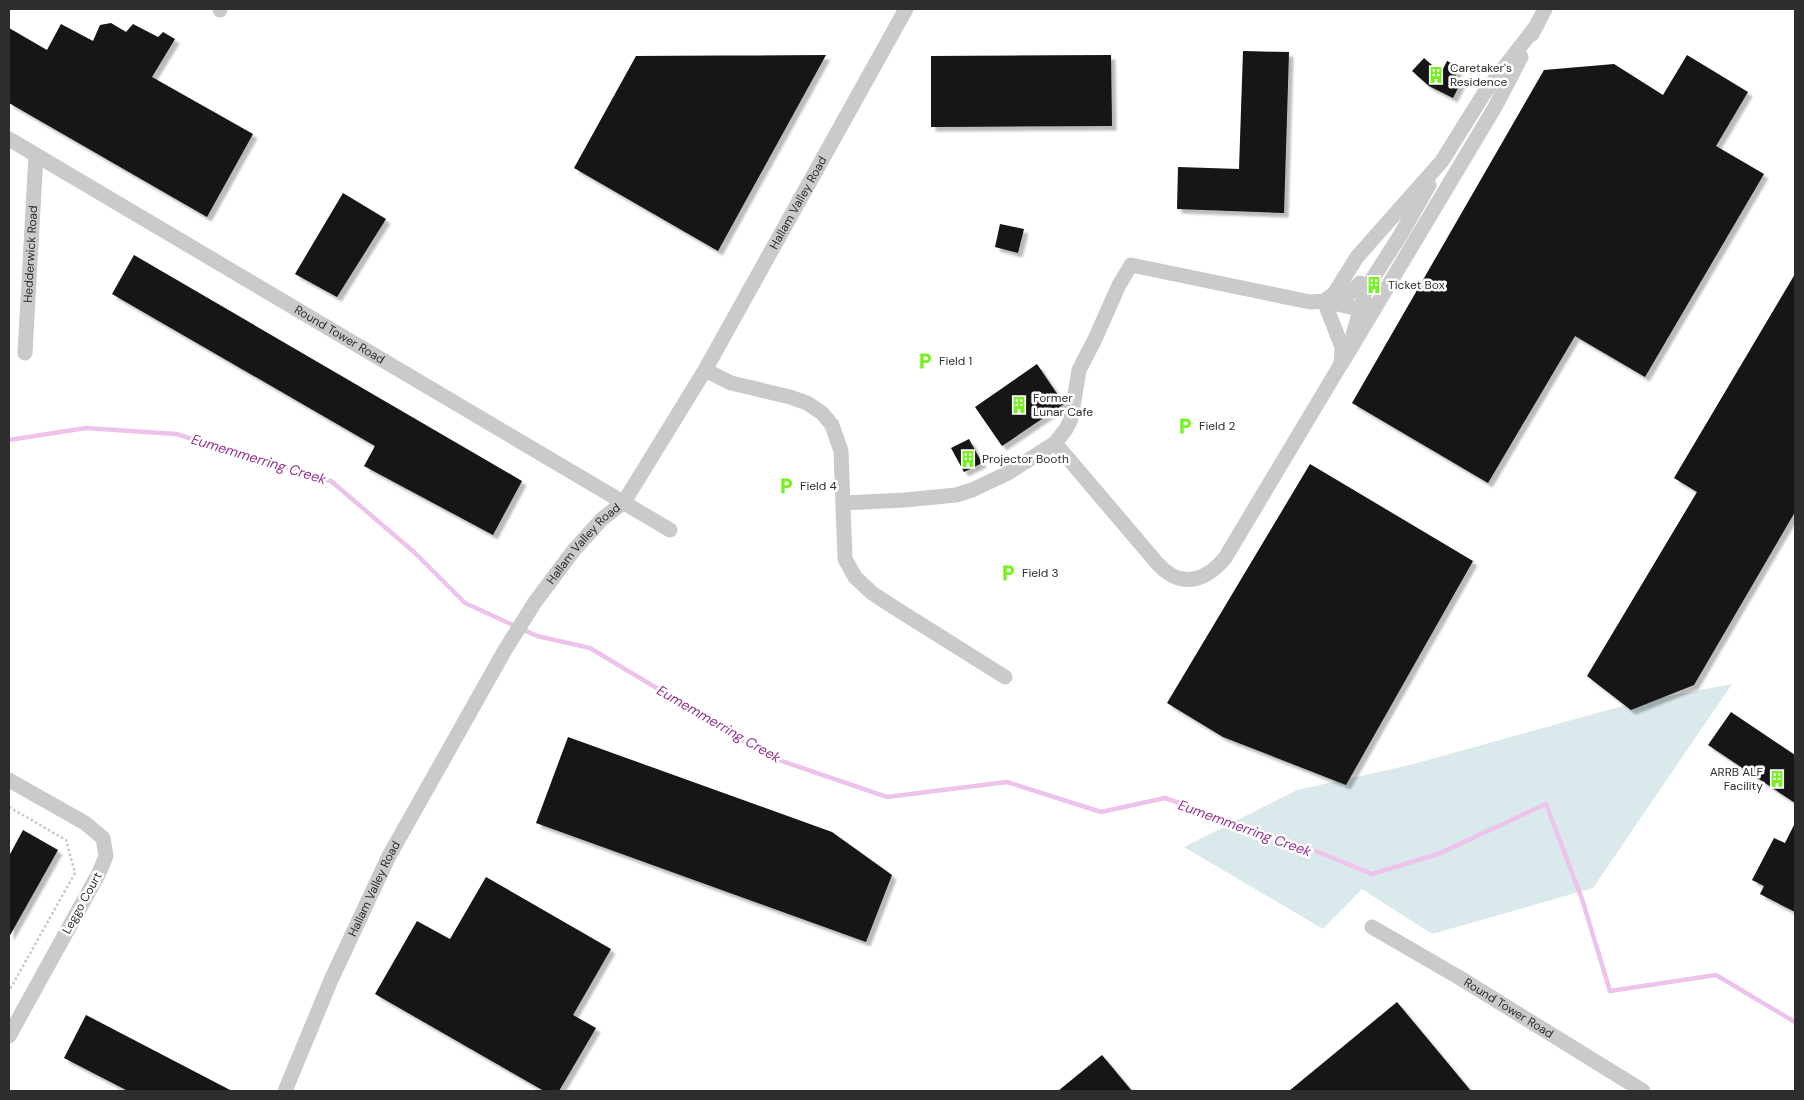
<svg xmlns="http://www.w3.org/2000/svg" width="1804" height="1100" viewBox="0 0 1804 1100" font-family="'DM Sans',sans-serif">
  <defs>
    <filter id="shadow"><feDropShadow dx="4.5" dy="4.5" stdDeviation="1" flood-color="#0004"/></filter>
  </defs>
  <rect width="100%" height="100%" fill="#fff"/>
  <path fill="#d9e9ec" d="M1732,684L1593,888L1432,934L1362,889L1323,929L1184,847L1297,790L1410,765L1637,702Z"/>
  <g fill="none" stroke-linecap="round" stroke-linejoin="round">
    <path stroke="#edc3eb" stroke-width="4.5" d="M9,440L86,428L176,434L331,481L414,552L465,603L537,636L590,648L773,758L887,797L1007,782L1101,812L1165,798L1306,847L1372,874L1438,854L1546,804L1582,899L1610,991L1716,975L1795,1022"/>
  </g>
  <path fill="#141414" filter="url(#shadow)" d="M111,23L126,32L133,24L158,37L163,32L175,39L152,77L253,134L207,217L9,103V28L47,50L61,24L93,41L100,25Z
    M1243,51L1289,52L1284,213L1177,209L1178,167L1239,169Z
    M826,55L718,251L574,168L636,56Z
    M1111,55L1112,126L931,127V56Z
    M1687,55L1748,92L1716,146L1764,174L1645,377L1575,336L1488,483L1352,403L1544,70L1614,64L1663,95Z
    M1424,58L1441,73L1447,61L1459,67L1454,79L1461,82L1453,98L1429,86L1412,71Z
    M343,193L386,219L337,297L295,274Z
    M1000,224L1024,229L1018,253L995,247Z
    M134,255L522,481L493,535L364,466L375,446L112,294Z
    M1795,274V512L1694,685L1631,710L1587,676L1697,492L1674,478Z
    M1037,364L1064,404L1002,446L975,407Z
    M969,439L982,463L964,472L951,448Z
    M1310,464L1473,561L1346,785L1223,737L1167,703Z
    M1731,712L1795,755V803L1708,745Z
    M568,737L832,832L892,875L866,942L536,823Z
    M1795,823V912L1760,894L1764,886L1752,880L1774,838L1785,843Z
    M23,830L58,850L9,937V856Z
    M486,877L611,949L573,1015L596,1028L559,1091H544L375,994L417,921L450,939Z
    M1397,1002L1471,1091H1289Z
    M86,1015L232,1091H128L64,1058Z
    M1102,1055L1132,1091H1058Z"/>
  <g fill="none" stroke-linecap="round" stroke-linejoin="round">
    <path stroke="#c7c7c7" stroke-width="2.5" stroke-dasharray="2.5 2.5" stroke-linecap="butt" d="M9,807L66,840L75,873L9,991"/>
    <g stroke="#cacaca" stroke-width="15">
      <path d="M220,10V9"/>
      <path d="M1532,34L1545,9"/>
      <path id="s1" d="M9,139L670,530"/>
      <path d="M1324,301L1354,308L1369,305"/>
      <path d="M1328,301C1342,300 1351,294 1360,283"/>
      <path d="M1353,335L1366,289L1401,234L1429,185"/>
      <path id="s2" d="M25,353L36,155"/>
      <path d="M1342,363L1495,107L1521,57"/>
      <path d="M705,370L731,383L790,397L807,403L822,413L832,425L841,451L845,559L855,577L872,593L895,608L1005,677"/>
      <path d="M1055,443L1157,563C1180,589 1205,582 1225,558L1341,364L1342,347L1324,301"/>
      <path d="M843,503L905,500L956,495L972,490L1008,473L1055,443L1066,429L1071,419L1079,370L1095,339L1119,285L1131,265L1310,302L1324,301L1334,294L1357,257L1442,161L1485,92L1537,25"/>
      <path d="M9,780L85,823L103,838L106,856L99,873L9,1036"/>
      <path id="s3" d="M1372,927L1460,978L1643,1091"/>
      <path id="s4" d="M285,1091L331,980L389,856L505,650L535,602L574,550L602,519L624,502L705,370L906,9"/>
    </g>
  </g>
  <defs>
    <g id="building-bare" transform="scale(1.35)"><path d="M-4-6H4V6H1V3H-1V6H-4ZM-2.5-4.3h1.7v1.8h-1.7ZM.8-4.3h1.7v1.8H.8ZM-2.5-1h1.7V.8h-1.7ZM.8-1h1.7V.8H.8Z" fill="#76f221" stroke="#fff" stroke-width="2.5" paint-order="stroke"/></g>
    <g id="parking-bare" transform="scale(1.35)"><path d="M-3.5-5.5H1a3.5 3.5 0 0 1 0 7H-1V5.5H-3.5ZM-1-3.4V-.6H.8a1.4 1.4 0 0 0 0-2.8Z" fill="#76f221" stroke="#fff" stroke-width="2.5" paint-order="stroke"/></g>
  </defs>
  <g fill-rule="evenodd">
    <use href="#building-bare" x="1436" y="75"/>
    <use href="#building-bare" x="1374" y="285"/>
    <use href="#parking-bare" x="925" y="361"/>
    <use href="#building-bare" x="1019" y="405"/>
    <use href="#parking-bare" x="1185" y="426"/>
    <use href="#building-bare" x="968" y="459"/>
    <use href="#parking-bare" x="786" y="486"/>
    <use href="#parking-bare" x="1008" y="573"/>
    <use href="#building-bare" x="1777" y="779"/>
  </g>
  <g text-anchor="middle" stroke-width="5" stroke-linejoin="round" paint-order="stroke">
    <g font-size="12" fill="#2d2d2d" stroke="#fff" text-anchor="start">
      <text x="1450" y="72">Caretaker's<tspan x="1450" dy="14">Residence</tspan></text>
      <text x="1388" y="289">Ticket Box</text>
      <text x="939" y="365">Field 1</text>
      <text x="1033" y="402">Former<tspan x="1033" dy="14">Lunar Cafe</tspan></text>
      <text x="1199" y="430">Field 2</text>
      <text x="982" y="463">Projector Booth</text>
      <text x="800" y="490">Field 4</text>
      <text x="1022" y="577">Field 3</text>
      <text x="1763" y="776" text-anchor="end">ARRB ALF<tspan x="1763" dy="14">Facility</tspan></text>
    </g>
    <g font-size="12" fill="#2d2d2d" stroke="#fff">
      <text dy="4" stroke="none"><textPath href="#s4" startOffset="1031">Hallam Valley Road</textPath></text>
      <text dy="4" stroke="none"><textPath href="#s2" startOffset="99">Hedderwick Road</textPath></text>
      <text dy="4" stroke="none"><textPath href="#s1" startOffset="384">Round Tower Road</textPath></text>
      <text dy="4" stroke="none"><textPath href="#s4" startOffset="626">Hallam Valley Road</textPath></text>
      <text dy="4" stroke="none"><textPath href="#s4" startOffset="221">Hallam Valley Road</textPath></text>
      <text transform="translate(82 903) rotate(-61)" y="4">Leggo Court</text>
      <text dy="4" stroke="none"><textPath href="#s3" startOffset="159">Round Tower Road</textPath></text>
    </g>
    <g font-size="14" font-style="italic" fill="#94358f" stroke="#fff">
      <text transform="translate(259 459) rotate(17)" y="5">Eumemmerring Creek</text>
      <text transform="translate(719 724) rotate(30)" y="5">Eumemmerring Creek</text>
      <text transform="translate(1245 828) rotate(20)" y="5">Eumemmerring Creek</text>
    </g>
  </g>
  <rect width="1804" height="1100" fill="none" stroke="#2d2d2d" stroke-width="20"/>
</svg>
